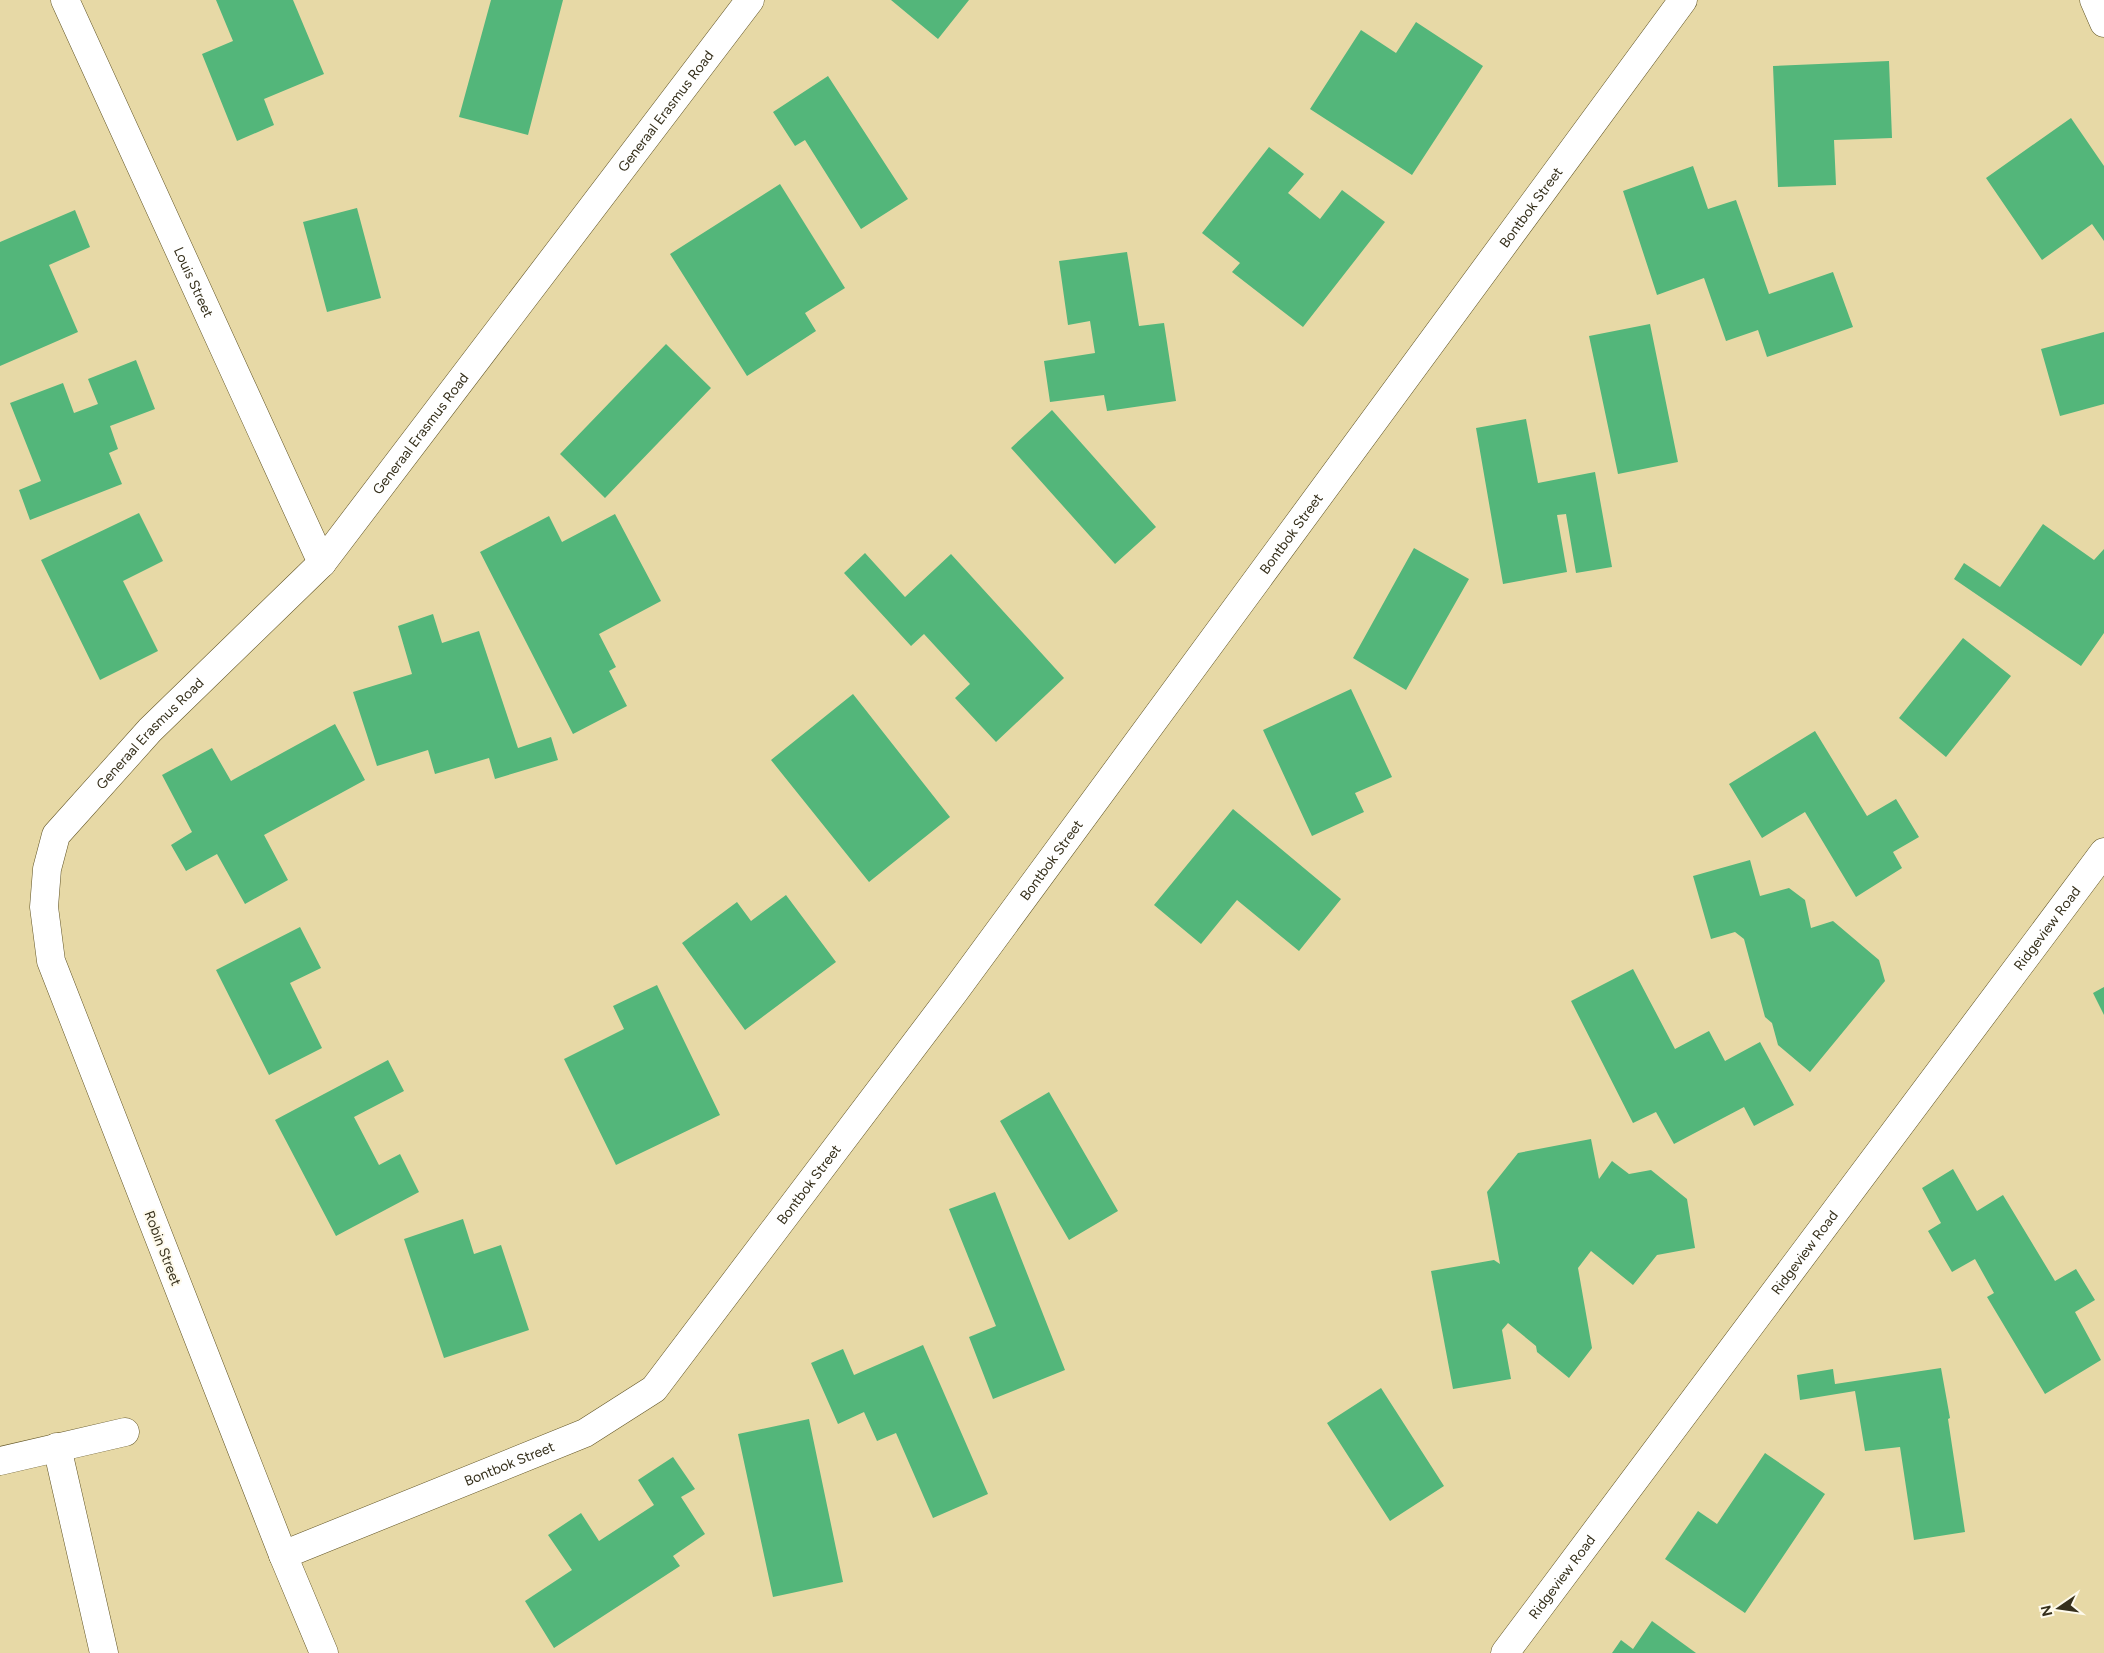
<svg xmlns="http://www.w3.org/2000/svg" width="2104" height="1653" viewBox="0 0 2104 1653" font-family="Figtree,sans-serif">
  <rect width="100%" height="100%" fill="#e7d9a6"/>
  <path fill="#53b67a" d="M216,0H293L324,74L264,99L274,125L237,141L202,54L233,41Z
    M491,0H563L528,135L459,117Z
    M891,0H969L938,39Z
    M1416,22L1483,66L1412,175L1310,109L1361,30L1396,53Z
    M1889,61L1892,138L1834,140L1836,185L1778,187L1773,66Z
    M828,76L908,199L861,229L805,140L795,146L773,112Z
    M2071,118L2104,166V241L2092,224L2042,260L1986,178Z
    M1269,147L1304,174L1288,193L1320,219L1342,190L1385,222L1303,327L1232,272L1240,263L1202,233Z
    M1693,166L1708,209L1736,200L1769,294L1833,272L1853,327L1767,357L1758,330L1726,341L1704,278L1657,295L1623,191Z
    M780,184L845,288L805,313L816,331L747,376L670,254Z
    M357,208L381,298L327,312L303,222Z
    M75,210L90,247L49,265L78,332L0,366V242Z
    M1127,252L1139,326L1164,323L1176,401L1107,411L1104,395L1050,402L1044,361L1095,353L1090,321L1068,325L1059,261Z
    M1650,324L1678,462L1618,474L1589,336Z
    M2104,332V404L2060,416L2041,349Z
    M666,344L711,388L605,498L560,454Z
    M136,360L155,409L110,426L118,449L109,453L122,484L30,520L19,490L41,481L10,403L63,383L74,413L98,404L88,379Z
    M1052,410L1156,527L1115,564L1011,448Z
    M1526,419L1538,483L1595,472L1612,567L1576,573L1566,514L1557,515L1567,572L1503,584L1476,428Z
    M139,513L163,561L123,581L158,651L100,680L41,560Z
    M615,514L661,601L599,634L616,667L609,671L627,706L573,734L480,552L549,516L562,542Z
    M2043,524L2094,560L2104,549V633L2081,666L1954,579L1964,563L2000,587Z
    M1414,548L1469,579L1406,690L1353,658Z
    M865,553L905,597L951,554L1064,678L996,742L955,698L970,684L924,634L911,646L844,573Z
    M433,614L442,643L479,631L518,748L551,737L558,760L495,779L489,758L435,774L428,750L377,766L353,692L412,674L398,626Z
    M1963,638L2011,676L1946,757L1899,718Z
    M1351,689L1392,777L1355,793L1364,812L1312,836L1263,730Z
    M853,694L950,817L869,882L771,760Z
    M335,724L365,780L264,835L288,880L245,904L217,854L186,871L171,845L192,832L162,775L212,748L231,781Z
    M1815,731L1867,816L1896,799L1919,837L1893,852L1902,868L1856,897L1805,812L1762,838L1729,784Z
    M1233,809L1341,899L1299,951L1237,900L1201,944L1154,905Z
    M1750,860L1760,896L1789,888L1805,900L1811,928L1833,921L1879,960L1885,981L1810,1072L1778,1045L1772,1023L1765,1017L1744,939L1735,932L1711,939L1693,876Z
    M786,895L836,962L745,1030L682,943L737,902L751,921Z
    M300,927L321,968L290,983L322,1048L269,1075L216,970Z
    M1633,969L1675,1049L1709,1031L1725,1061L1760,1042L1794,1105L1754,1126L1744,1107L1674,1144L1656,1112L1633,1123L1571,1001Z
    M657,985L720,1115L616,1165L564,1059L624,1029L613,1006Z
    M2104,987V1015L2093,993Z
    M388,1060L404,1091L354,1117L379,1165L400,1154L419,1192L336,1236L275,1120Z
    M1049,1092L1118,1211L1069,1240L1000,1121Z
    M1591,1139L1599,1179L1612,1161L1629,1174L1651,1170L1687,1199L1695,1248L1657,1255L1633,1285L1591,1251L1578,1268L1592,1348L1569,1378L1537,1352L1536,1346L1508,1323L1502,1330L1511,1379L1453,1389L1431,1271L1494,1260L1500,1264L1487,1192L1518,1153Z
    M1953,1169L1977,1211L2003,1195L2055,1281L2076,1269L2095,1300L2075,1312L2101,1360L2045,1394L1987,1297L1994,1293L1975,1259L1952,1272L1928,1231L1941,1223L1922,1188Z
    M995,1192L1065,1370L993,1399L969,1337L996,1326L949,1209Z
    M463,1219L474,1254L501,1245L529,1330L444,1358L404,1239Z
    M923,1345L988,1494L933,1518L896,1433L877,1441L864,1412L838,1424L811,1363L843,1349L854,1375Z
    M1941,1368L1950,1418L1948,1419L1965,1532L1914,1540L1900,1447L1865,1451L1855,1391L1800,1400L1797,1375L1833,1369L1835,1384Z
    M1381,1388L1444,1486L1390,1521L1327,1423Z
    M809,1419L843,1582L773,1597L738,1434Z
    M1765,1453L1825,1494L1745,1613L1665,1559L1698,1511L1717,1524Z
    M673,1457L695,1489L681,1497L705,1534L673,1556L680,1566L554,1648L525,1601L572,1570L548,1535L581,1513L599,1541L654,1505L638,1480Z
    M1652,1621L1696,1653H1612L1621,1640L1633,1649Z"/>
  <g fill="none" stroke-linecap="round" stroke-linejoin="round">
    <g stroke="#615425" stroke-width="29">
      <g id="minor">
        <path id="s1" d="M65,0L322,563"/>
        <path d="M2094,0L2104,23"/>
        <path d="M57,1447L104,1653"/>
        <path d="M0,1461L125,1432"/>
        <path id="s2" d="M283,1555L585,1433L654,1389L955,991L1683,0"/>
        <path id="s3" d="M324,1653L283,1555L51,961L44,907L47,869L56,835L150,730L322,563L750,0"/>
        <path id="s4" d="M1505,1653L2104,852"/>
      </g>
    </g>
    <use href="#minor" stroke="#fff" stroke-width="28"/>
  </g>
  <g text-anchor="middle" stroke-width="4" stroke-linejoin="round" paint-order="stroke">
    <g font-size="14" fill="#36301c" stroke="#fefaeb">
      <text dy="5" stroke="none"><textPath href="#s3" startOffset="1820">Generaal Erasmus Road</textPath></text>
      <text dy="5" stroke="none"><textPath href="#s2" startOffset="1879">Bontbok Street</textPath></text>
      <text dy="5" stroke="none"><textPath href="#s1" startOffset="310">Louis Street</textPath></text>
      <text dy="5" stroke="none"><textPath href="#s3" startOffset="1415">Generaal Erasmus Road</textPath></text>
      <text dy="5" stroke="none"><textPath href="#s2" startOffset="1474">Bontbok Street</textPath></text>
      <text dy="5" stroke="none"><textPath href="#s3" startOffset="1010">Generaal Erasmus Road</textPath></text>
      <text dy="5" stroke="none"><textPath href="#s2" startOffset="1069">Bontbok Street</textPath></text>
      <text dy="5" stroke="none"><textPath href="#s4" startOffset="905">Ridgeview Road</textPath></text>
      <text dy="5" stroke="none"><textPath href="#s2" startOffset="664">Bontbok Street</textPath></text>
      <text transform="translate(163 1248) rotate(69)" y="5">Robin Street</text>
      <text dy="5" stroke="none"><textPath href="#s4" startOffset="500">Ridgeview Road</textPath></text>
      <text dy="5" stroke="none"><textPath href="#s2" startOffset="244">Bontbok Street</textPath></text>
      <text dy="5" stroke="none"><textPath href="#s4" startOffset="95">Ridgeview Road</textPath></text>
    </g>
  </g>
  <g transform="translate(2059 1608) rotate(257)" stroke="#fefaeb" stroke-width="4" paint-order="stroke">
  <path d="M0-4L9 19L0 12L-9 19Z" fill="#36301c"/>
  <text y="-8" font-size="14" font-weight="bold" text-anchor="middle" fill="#36301c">N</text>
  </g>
</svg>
